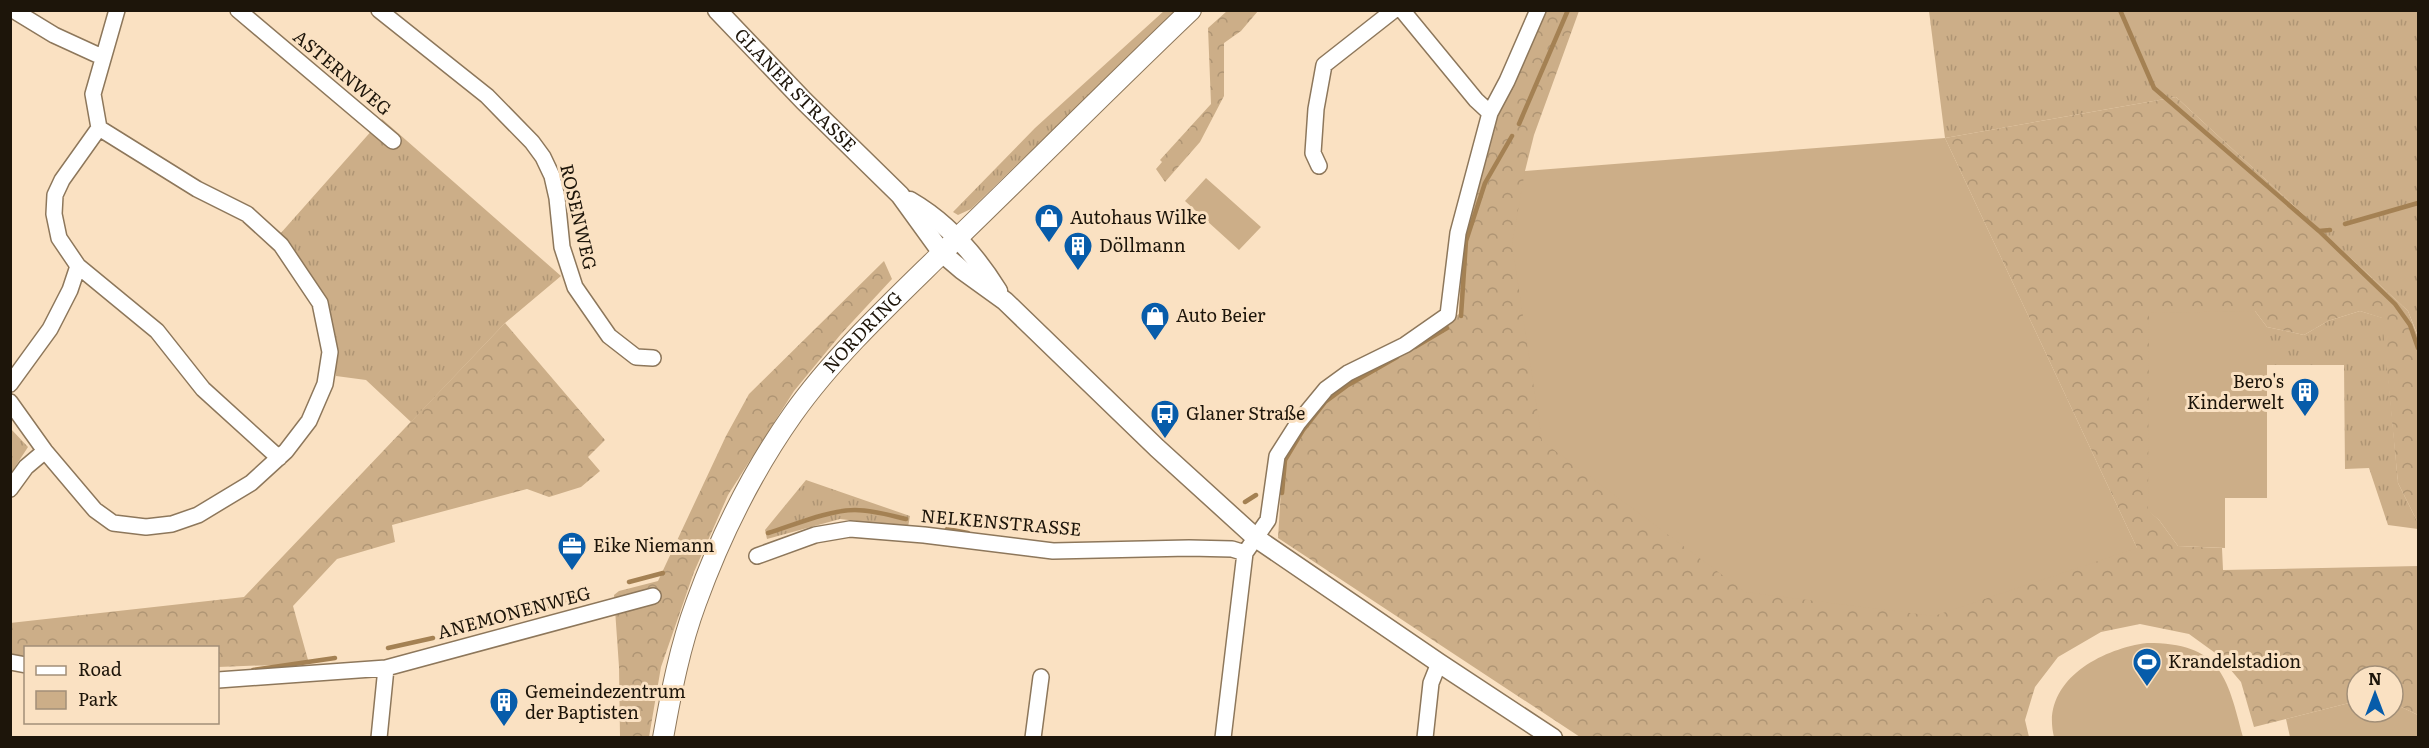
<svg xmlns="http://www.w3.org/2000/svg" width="2429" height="748" viewBox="0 0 2429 748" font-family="Literata,serif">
  <defs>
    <pattern id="grass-tufts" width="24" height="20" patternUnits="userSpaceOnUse" patternTransform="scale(1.5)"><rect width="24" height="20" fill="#ccae88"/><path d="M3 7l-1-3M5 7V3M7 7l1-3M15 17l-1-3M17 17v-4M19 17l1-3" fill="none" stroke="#af9574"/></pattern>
    <pattern id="forest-crowns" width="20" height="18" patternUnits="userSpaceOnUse" patternTransform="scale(1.5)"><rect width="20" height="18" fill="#ccae88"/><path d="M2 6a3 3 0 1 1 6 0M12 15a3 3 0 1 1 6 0" fill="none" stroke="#af9574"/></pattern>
  </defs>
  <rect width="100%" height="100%" fill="#fae1c2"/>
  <path fill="url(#grass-tufts)" d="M1165,10L1176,11L971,209L958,215L953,212L1035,128Z
    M1929,11H2418V336L2408,311L2176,97L1945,138Z
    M382,119L561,276L505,323L411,422L366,380L336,376C337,317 319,277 280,234Z
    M2360,311L2383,318L2398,483L2418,523V529L2388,525L2369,468L2345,469L2344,365H2266L2267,327L2304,335L2328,321Z
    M11,429L28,447L11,473Z
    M806,480L910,516L908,527L840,519L767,539L765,530Z"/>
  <path fill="url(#forest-crowns)" d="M1227,11H1258L1241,31L1224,43V96L1200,142L1165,182L1156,169L1162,162L1160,160L1211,104L1208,28Z
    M1542,11H1579L1534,135L1525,171L2137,548L1945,138L2176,97L2408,311L2418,337V523L2398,483L2382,318L2360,311L2328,321L2304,335L2267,327L2255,311L2149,511L2159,520L2178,546L2222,548L2223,570L2418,566V715L2393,703V676H2357V701L2254,727L2241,682L2218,655L2189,634L2140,624L2101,632L2058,657L2035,687L2025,720L2029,737H1580L1278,538L1283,458L1301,426L1328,396L1459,314L1463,232L1496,120Z
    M884,261L892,279L841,334L794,391L728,495L694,572L661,667L649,737H620L619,667L614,595L619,591L658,581L726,436L749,394Z
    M505,323L605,440L588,457L600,471L581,487L549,497L527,489L392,525L395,542L337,559L293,606L308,660L300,664L218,667V648H26L25,659L11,656L10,623L244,597Z"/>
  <path fill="#ccae88" d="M1945,138L2137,548L1934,616L1745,592L1542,441L1512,244L1525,171Z
    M1206,178L1261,227L1239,250L1185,201Z
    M2255,311L2267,327V498H2225V548L2178,546L2159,520L2148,511L2149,313Z
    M2147,643C2220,643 2227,675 2243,737H2054C2040,682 2100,649 2147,643Z
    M2357,701V712H2393V703L2418,715V737H2290L2286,719Z"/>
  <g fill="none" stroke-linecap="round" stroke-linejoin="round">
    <path stroke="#a48153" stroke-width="4.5" d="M2120,10L2154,88L2319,231L2395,304L2410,325L2418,348
      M1519,124L1568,10
      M2345,224L2418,203
      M2319,231L2330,230
      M1461,316L1466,241L1485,183L1512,136
      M1415,347L1447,328
      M1282,493L1285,460L1303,430L1325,402L1348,385L1397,357
      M1245,502L1256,495
      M947,529L968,533
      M768,533C794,525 829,510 855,510C872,510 889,515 906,519
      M629,582L663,573
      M489,625L587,594
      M449,634L470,629
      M388,648L433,638
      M253,670L335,658"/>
    <g stroke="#8d775b" stroke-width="18">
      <path id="minor" d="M13,10L54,35L102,57
        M238,10L393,141
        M379,10L487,96L532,142L543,157L552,176L557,198L562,247L575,287L609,336L636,357L653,358
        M1402,10L1476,100L1490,113
        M99,128L62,180L55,195L54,214L59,238L78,266L157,331L203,389L279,458
        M1319,166L1313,153L1316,109L1324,65L1394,10
        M10,384L50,329L70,290L78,266
        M10,402L45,451L95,510L113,523L146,527L172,524L198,515L251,483L286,451L309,421L325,384L330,352L320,303L281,245L247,214L197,189L99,128L93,94L117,10
        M10,489L26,467L45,451
        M757,556L815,535L850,529L924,535L1053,551L1189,548L1232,549L1245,553
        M10,662L26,665
        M218,680L386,668L653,596
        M379,738L386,668
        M1033,738L1041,677
        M1223,738L1245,553L1268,520L1277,456L1298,423L1326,389L1348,373L1405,345L1448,315L1458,233L1490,113L1507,81L1538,10
        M1425,738L1431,683L1439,663"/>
    </g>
    <g stroke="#8d775b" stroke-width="21">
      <g id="tertiary">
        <path id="s1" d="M717,10L804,101L900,195L942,253L962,270L1005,301L1157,448L1256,538L1439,663L1553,738"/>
        <path d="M910,201C948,223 975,254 998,291"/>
      </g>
    </g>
    <g stroke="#8d775b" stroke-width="22">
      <g id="secondary">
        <path id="s2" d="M663,738C671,693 680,646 696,603C720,537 752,472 793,414C834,356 892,302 943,252C1026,172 1107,90 1191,10"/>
      </g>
    </g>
    <use href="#minor" stroke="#fff" stroke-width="15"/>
    <use href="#tertiary" stroke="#fff" stroke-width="18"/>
    <use href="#secondary" stroke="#fff" stroke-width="20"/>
  </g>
  <defs>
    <g id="shop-pin" transform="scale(1.5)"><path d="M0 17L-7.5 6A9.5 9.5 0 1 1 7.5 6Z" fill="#075caa" stroke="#fae1c2"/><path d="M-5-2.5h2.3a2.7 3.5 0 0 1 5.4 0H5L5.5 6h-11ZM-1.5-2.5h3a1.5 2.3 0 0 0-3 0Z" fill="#fff"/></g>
    <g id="building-pin" transform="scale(1.5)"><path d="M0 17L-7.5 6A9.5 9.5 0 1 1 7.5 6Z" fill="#075caa" stroke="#fae1c2"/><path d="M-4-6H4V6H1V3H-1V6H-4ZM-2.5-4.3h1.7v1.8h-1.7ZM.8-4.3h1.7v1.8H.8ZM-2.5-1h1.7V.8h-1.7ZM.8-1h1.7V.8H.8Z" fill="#fff"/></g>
    <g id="bus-pin" transform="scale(1.5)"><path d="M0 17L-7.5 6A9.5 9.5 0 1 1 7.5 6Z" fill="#075caa" stroke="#fae1c2"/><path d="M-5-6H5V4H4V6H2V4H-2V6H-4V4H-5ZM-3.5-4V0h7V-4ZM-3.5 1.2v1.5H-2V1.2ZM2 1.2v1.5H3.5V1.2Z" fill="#fff"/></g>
    <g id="office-pin" transform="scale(1.5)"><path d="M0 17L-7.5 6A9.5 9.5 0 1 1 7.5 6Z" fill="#075caa" stroke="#fae1c2"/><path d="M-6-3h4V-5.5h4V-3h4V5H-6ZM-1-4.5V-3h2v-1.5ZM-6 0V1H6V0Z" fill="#fff"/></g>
    <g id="stadium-pin" transform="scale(1.5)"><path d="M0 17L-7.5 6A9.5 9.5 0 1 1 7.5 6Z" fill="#075caa" stroke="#fae1c2"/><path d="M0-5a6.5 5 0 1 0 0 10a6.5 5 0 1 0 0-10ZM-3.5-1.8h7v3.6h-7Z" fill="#fff"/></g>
  </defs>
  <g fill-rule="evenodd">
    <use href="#shop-pin" x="1049" y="218"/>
    <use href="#building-pin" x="1078" y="246"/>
    <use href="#shop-pin" x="1155" y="316"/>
    <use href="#building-pin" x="2305" y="392"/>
    <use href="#bus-pin" x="1165" y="414"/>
    <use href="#office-pin" x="572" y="546"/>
    <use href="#stadium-pin" x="2147" y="662"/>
    <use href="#building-pin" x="504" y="702"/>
  </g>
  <g text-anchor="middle" stroke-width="6" stroke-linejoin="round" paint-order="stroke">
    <g font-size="18" fill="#1d150a" stroke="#fae1c2">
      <text transform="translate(342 73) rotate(40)" y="6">ASTERNWEG</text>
      <text dy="6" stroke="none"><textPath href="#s1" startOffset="112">GLANER STRASSE</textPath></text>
      <text transform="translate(578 217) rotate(77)" y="6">ROSENWEG</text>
      <text dy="6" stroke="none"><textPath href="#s2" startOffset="460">NORDRING</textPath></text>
      <text transform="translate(1001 523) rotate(5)" y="6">NELKENSTRASSE</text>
      <text transform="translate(514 613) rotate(-15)" y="6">ANEMONENWEG</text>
    </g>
    <g font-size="18" fill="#1d150a" stroke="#fae1c2" text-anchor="start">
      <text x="1070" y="224">Autohaus Wilke</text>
      <text x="1099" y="252">Döllmann</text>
      <text x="1176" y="322">Auto Beier</text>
      <text x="2284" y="388" text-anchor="end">Bero's<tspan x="2284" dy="21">Kinderwelt</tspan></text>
      <text x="1186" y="420">Glaner Straße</text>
      <text x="593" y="552">Eike Niemann</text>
      <text x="2168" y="668">Krandelstadion</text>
      <text x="525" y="698">Gemeindezentrum<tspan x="525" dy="21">der Baptisten</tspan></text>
    </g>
  </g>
  <rect width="2429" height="748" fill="none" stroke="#1d150a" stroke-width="24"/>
  <rect x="24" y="646" width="195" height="78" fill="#fae1c2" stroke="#a28f78" stroke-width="1.5"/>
  <rect x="36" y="666" width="30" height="9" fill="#ffffff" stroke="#a28f78" stroke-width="1.5"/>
  <text x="78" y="676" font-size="18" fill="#1d150a">Road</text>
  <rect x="36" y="691" width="30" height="18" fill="#ccae88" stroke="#a28f78" stroke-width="1.5"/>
  <text x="78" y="706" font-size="18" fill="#1d150a">Park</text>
  <g transform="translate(2375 694)"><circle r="28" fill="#fae1c2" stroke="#a28f78" stroke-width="1.5"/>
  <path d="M0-4.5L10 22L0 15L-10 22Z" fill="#075caa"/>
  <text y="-9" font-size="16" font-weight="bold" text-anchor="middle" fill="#1d150a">N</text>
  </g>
</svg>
